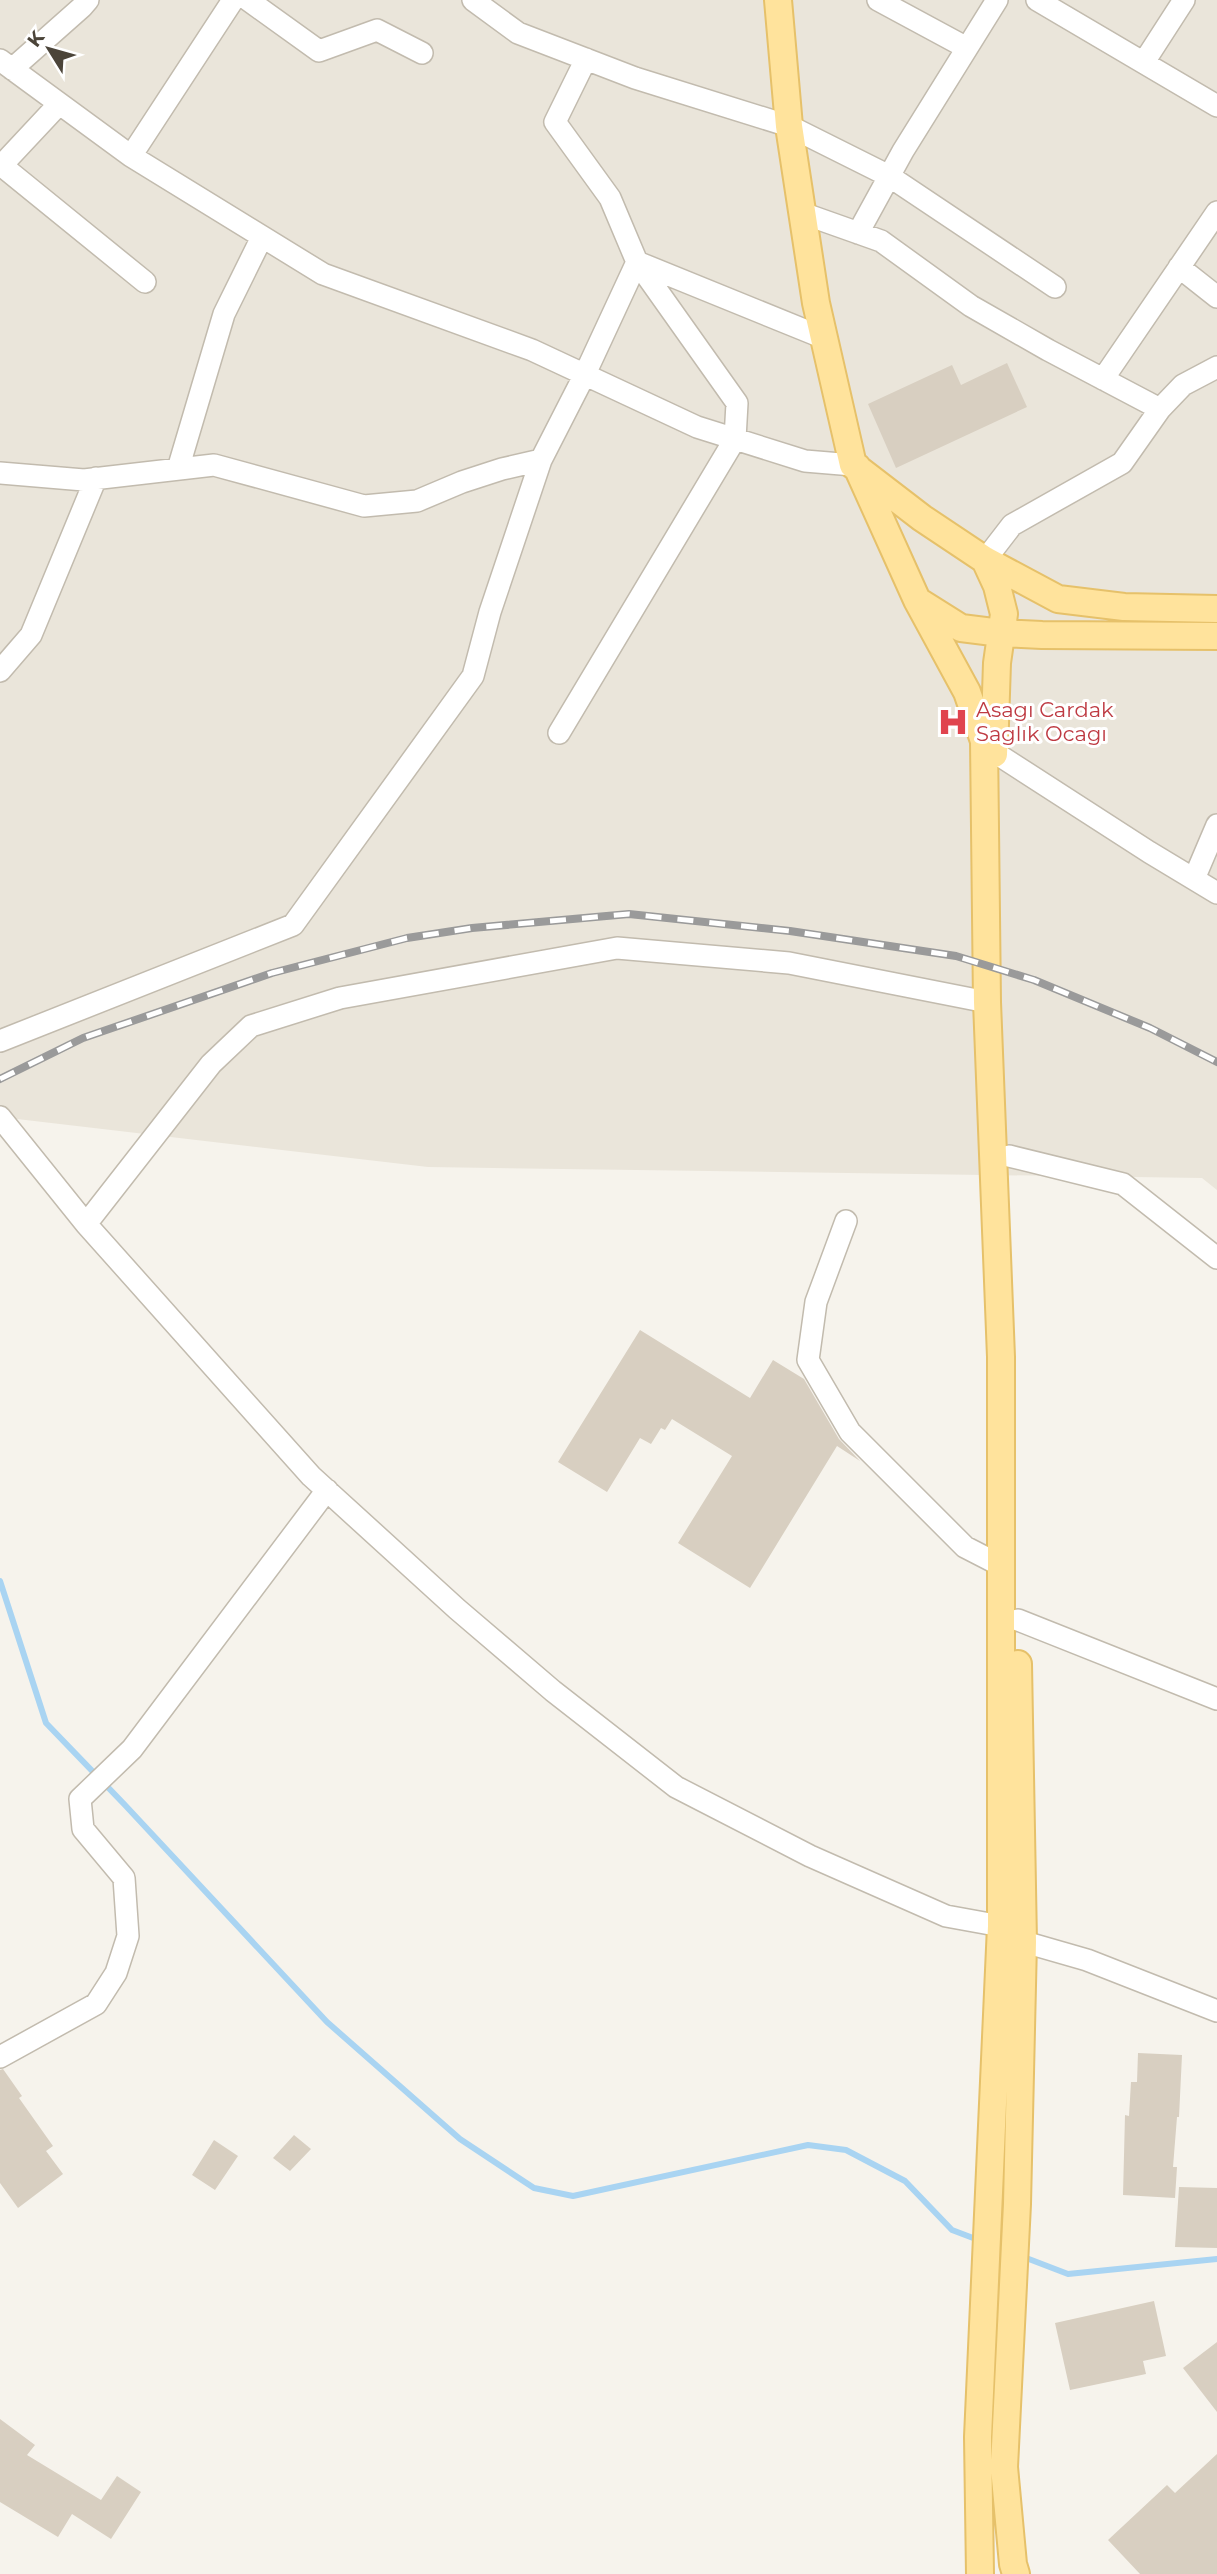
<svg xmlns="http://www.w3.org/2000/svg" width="1217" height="2574" viewBox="0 0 1217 2574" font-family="Montserrat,sans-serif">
  <rect width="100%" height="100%" fill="#f6f3ec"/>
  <path fill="#eae5da" d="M0,0H1217V1190L1202,1178L428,1167L0,1117Z"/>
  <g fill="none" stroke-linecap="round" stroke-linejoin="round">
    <path stroke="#a9d4f2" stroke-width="6" d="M0,1581L46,1723L124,1804L327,2022L460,2139L534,2188L573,2196L808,2145L846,2150L905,2181L952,2230L981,2241
      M1021,2256L1068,2274L1217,2259"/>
  </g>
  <path fill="#d8cfc1" d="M1007,363L1027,407L896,468L868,404L952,365L961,385Z
    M640,1330L750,1398L773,1360L804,1379L839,1439L860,1461L837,1446L750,1588L678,1543L732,1456L672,1419L665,1430L661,1428L651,1444L640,1438L607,1492L558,1462Z
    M1138,2053L1182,2055L1179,2117H1177L1173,2167H1177L1175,2198L1123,2195L1125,2115L1129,2116L1131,2082H1137Z
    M3,2069L22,2096L19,2098L53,2146L46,2151L63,2174L18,2208L0,2183V2070Z
    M294,2135L311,2149L290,2171L273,2158Z
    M214,2140L238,2156L215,2190L192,2175Z
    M1179,2187L1217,2188V2248L1175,2247Z
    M1154,2301L1166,2356L1143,2361L1146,2374L1070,2390L1055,2323Z
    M1217,2342V2412L1183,2368Z
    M0,2419L35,2445L27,2455L101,2500L117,2476L141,2492L111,2539L72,2514L58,2537L0,2502Z
    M1217,2454V2574H1140L1108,2540L1167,2485L1175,2493Z"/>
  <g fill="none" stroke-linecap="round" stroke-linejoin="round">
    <g stroke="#c2bbae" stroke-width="24">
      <path id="minor" d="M248,0L319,51L377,30L422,53
        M473,0L518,33L635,78L789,126L889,176L1055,287
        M878,0L967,48
        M1037,0L1217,106
        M0,60L131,156L323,274L532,350L697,427L805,461L853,465
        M1144,62L1184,0
        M12,69L82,7L88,0
        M131,156L233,0
        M1,165L145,282
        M0,167L59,104
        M802,213L881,241L971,306L1048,350L1160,409
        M858,233L903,151L997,0
        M1179,267L1217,297
        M1103,379L1217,212
        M178,469L224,314L262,237
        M0,473L84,480L214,465L364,506L417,501L462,482L502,469L541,460
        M985,560L1012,525L1122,463L1160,409L1183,385L1217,367
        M0,671L31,635L96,478
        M559,733L735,439L737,403L637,262L610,198L555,122L586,59
        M994,752L1149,852L1217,893
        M1194,879L1217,825
        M0,1041L293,925L473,676L490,612L541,460L585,374L637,262L824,338
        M0,1117L86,1224L311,1476L457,1609L553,1691L676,1787L810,1856L946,1916L1001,1926L1014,1939L1087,1960L1217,2011
        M1009,1156L1123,1184L1217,1258
        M846,1221L816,1302L808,1360L850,1432L965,1547L1000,1565
        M86,1224L211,1064L251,1026L340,998L617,948L789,963L987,1002
        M1018,1620L1217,1699
        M0,2057L96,2004L116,1973L128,1936L124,1878L83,1829L80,1799L132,1749L327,1490"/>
    </g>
    <g stroke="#e6c16a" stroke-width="30">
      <path id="major" d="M778,0L789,126L816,303L853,465L922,518L985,560L1058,599L1124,607L1217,609
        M857,467L917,600L967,692L984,741L987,1002L1001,1357V1926L978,2437L980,2574
        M985,560L997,586L1004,614L997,663L994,754
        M918,601L961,628L1001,633L1042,635L1217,636
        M1016,2574L1013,2564L1004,2467L1017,2204L1023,1942L1018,1664"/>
    </g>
    <use href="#minor" stroke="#fff" stroke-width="21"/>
    <use href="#major" stroke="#ffe39c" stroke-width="26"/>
    <g stroke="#9a9a9a" stroke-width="8">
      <path id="rail" d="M0,1079L83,1038L272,973L407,938L472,928L629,914L790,931L956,956L1034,980L1150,1028L1217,1062"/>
    </g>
    <use href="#rail" stroke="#fff" stroke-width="5" stroke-dasharray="16" stroke-linecap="butt"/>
  </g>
  <defs>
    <g id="hospital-bare" transform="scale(2.415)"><path d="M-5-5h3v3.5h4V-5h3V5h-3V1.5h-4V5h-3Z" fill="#e0444e" stroke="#fff" stroke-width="2.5" paint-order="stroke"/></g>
  </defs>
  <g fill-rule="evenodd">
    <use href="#hospital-bare" x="953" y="722"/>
  </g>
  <g text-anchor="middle" stroke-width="6" stroke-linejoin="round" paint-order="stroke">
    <g font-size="21" fill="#be3a42" stroke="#fff" text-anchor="start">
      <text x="976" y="717">Asagı Cardak<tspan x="976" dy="24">Saglık Ocagı</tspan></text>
    </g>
  </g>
  <g transform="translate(49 49) rotate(307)" stroke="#ffffff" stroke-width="5" paint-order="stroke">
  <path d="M0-5L12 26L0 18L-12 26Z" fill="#4b4439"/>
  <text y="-10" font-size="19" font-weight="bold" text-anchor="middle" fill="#4b4439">K</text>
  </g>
</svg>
